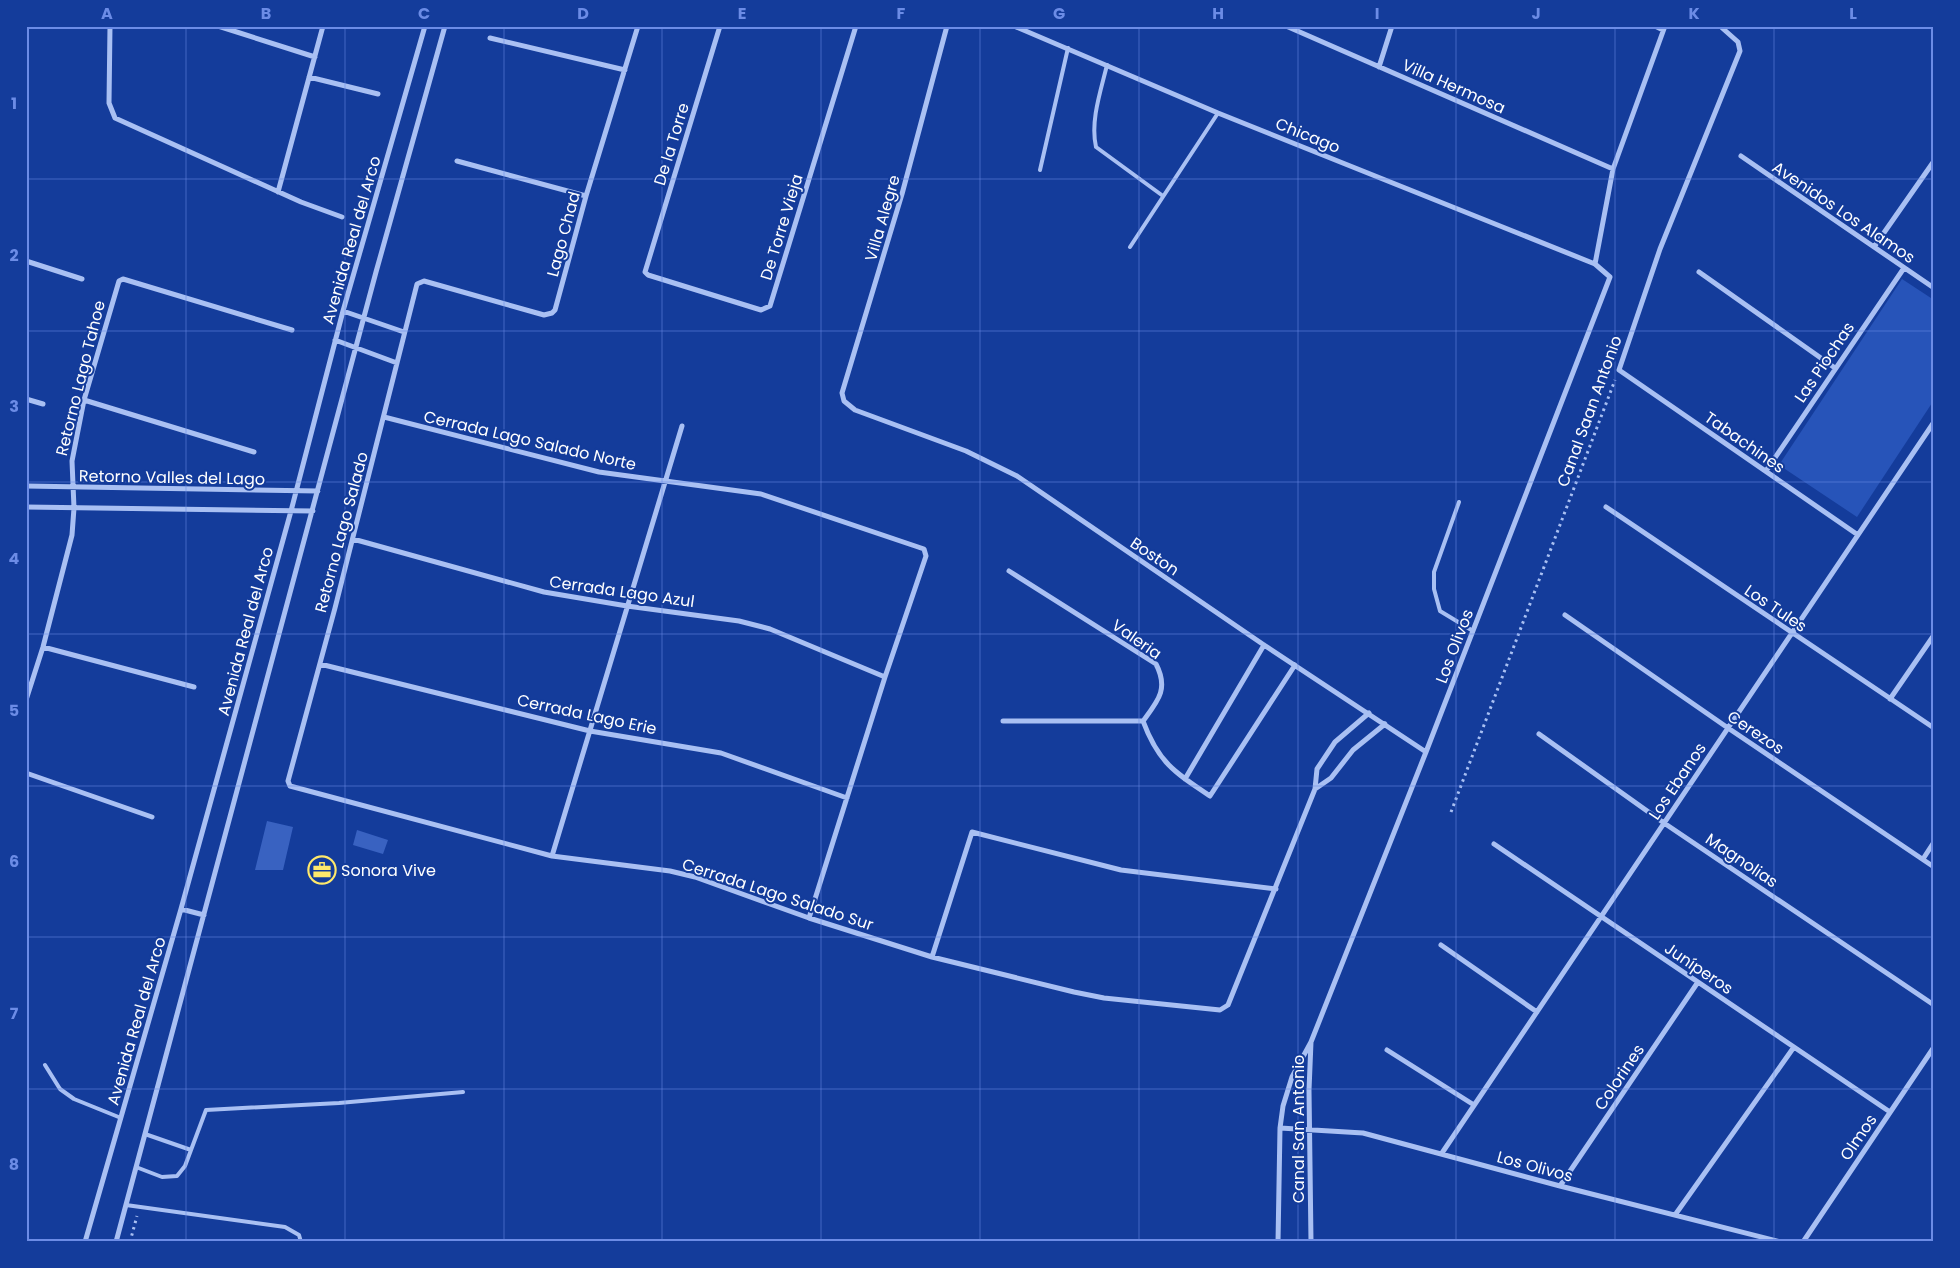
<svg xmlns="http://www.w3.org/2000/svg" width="1960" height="1268" viewBox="0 0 1960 1268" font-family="Poppins,sans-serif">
  <rect width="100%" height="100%" fill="#143c9b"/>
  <path fill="#2754b9" d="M1902,279L1934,300V400L1857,517L1779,465Z"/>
  <path fill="#3962c1" d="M267,821L293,827L283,870H255Z
    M357,830L388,840L383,854L353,845Z"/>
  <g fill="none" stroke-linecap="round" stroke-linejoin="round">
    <path stroke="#a9c0f3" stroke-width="3" stroke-dasharray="2.5 4" stroke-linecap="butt" d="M1451,812L1615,380
      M130,1242L137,1216"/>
    <path stroke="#a9c0f3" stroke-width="4" d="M1107,65C1101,90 1090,121 1096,147L1163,196
      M1040,170L1068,48
      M1130,247L1218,113
      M1459,502L1434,572V589L1440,611L1473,631
      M45,1065L60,1089L74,1099L121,1118
      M191,1150L206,1110L339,1103L463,1092
      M136,1167L162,1177L177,1176L185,1166L191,1150L145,1134
      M126,1205L285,1227L299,1235L301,1242"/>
    <path stroke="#a9c0f3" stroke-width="5" d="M110,26L109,103L115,118L301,202L342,217
      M218,26L315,57
      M638,26L586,196L555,310L552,313L544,315L424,281L417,284L335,608L288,781L290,786L552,856L670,871L695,877L809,918L932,957L1074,992L1104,998L1220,1010L1228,1005L1315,789L1317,769L1335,742L1369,713
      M720,26L645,272L648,275L761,310L770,306L856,26
      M947,26L902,194L842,393L844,401L855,410L966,451L1017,476L1264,645L1426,752
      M1014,26L1218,113L1595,264L1610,277L1426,752L1311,1042
      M1286,26L1613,169
      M1655,26L1663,30
      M1720,26L1738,42L1740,51L1660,249L1619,370L1858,535
      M490,38L625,70
      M1379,67L1392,26
      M309,77L378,94
      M1741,156L1934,288
      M457,161L586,196
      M278,192L323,26
      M1874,247L1934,161
      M26,261L82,279
      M1595,264L1613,169L1665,26
      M1699,272L1835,368
      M343,311L404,332
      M335,340L397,363
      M26,399L43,404
      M84,400L254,452
      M384,417L599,472L761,494L924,549L926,556L885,677L809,918
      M1766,471L1904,268
      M26,486L318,491
      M26,507L313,511
      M1606,507L1934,728
      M353,539L544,592L627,606L739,621L770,629L885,677
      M1009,571L1156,664C1169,689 1158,701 1143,721C1158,762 1175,773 1210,796L1295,665
      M1565,615L1728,728L1934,867
      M43,647L194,687
      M320,664L590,731L721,753L847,798
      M1890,699L1934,635
      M26,700L43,647L72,535L74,508L72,461L84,400L119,281L123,279L292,330
      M1003,721H1143
      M1539,734L1664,823L1934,1005
      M26,773L152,817
      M1185,779L1264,645
      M1315,789L1331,778L1353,750L1385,724
      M1494,844L1890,1112
      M552,856L682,426
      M1923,859L1934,842
      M181,909L204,915
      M1441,945L1537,1012
      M932,957L972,832L1121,870L1276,889
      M1387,1050L1474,1105
      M1280,1128L1363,1133L1560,1186L1781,1242
      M1442,1153L1934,422
      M1560,1186L1698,982
      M1675,1215L1794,1047
      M85,1242L181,909L291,511L343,311L425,26
      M116,1242L376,272L445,26
      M1278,1242L1280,1128L1283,1106L1292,1077L1311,1042L1309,1090L1311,1242
      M1803,1242L1934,1047"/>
  </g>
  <path fill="none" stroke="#6c8ce6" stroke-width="1" stroke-opacity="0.55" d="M186,26V1242M345,26V1242M504,26V1242M662,26V1242M821,26V1242M980,26V1242M1139,26V1242M1298,26V1242M1456,26V1242M1615,26V1242M1774,26V1242M26,179H1934M26,331H1934M26,482H1934M26,634H1934M26,786H1934M26,937H1934M26,1089H1934"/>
  <defs>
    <g id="office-ring" transform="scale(1.4375)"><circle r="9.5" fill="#143c9b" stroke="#ffe96b" stroke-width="1.5"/><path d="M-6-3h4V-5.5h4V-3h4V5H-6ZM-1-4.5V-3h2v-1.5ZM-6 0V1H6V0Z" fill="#ffe96b"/></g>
  </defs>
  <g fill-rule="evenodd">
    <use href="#office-ring" x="322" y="870"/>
  </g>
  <g text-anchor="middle" stroke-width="4" stroke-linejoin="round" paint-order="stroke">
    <g font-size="16" fill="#fff" stroke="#143c9b">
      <text transform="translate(1454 86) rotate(24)" y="6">Villa Hermosa</text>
      <text transform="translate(1308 135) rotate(22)" y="6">Chicago</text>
      <text transform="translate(671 144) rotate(-73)" y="6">De la Torre</text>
      <text transform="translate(1844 212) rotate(34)" y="6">Avenidos Los Alamos</text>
      <text transform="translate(882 218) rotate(-74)" y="6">Villa Alegre</text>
      <text transform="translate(781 227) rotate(-73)" y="6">De Torre Vieja</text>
      <text transform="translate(563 234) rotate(-75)" y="6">Lago Chad</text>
      <text transform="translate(351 240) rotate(-74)" y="6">Avenida Real del Arco</text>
      <text transform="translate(1824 362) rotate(-56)" y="6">Las Piochas</text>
      <text transform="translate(80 378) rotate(-76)" y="6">Retorno Lago Tahoe</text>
      <text transform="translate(1589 411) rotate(-70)" y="6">Canal Saan Antonio</text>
      <text transform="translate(530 440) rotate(13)" y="6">Cerrada Lago Salado Norte</text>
      <text transform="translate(1745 442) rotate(35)" y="6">Tabachines</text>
      <text transform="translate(172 477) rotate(1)" y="6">Retorno Valles del Lago</text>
      <text transform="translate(341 532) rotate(-75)" y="6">Retorno Lago Salado</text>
      <text transform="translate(1155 556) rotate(34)" y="6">Boston</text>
      <text transform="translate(622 591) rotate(8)" y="6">Cerrada Lago Azul</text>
      <text transform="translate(1776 608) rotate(34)" y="6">Los Tules</text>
      <text transform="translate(245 631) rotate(-75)" y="6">Avenida Real del Arco</text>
      <text transform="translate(1137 639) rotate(35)" y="6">Valeria</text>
      <text transform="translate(1454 646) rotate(-69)" y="6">Los Olivos</text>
      <text transform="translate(587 714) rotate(12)" y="6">Cerrada Lago Erie</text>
      <text transform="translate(1756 732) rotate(34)" y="6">Cerezos</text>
      <text transform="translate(1677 781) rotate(-56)" y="6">Los Ebanos</text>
      <text transform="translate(1742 860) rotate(34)" y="6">Magnolias</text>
      <text transform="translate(778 894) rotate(18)" y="6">Cerrada Lago Salado Sur</text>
      <text transform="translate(1699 968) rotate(34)" y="6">Juníperos</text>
      <text transform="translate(136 1021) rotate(-74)" y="6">Avenida Real del Arco</text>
      <text transform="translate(1619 1077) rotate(-56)" y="6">Colorines</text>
      <text transform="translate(1298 1129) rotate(-90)" y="6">Canal San Antonio</text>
      <text transform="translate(1858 1137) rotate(-56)" y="6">Olmos</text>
      <text transform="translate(1535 1166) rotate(15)" y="6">Los Olivos</text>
    </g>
    <g font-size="16" fill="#fff" stroke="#143c9b" text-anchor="start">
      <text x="341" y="876">Sonora Vive</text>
    </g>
  </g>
  <rect width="1960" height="1268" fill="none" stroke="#143c9b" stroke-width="55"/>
  <rect x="28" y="28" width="1904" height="1212" fill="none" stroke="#6c8ce6" stroke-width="2"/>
  <g font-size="16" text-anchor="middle" font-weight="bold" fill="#6c8ce6">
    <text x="107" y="19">A</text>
    <text x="266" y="19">B</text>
    <text x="424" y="19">C</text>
    <text x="583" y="19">D</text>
    <text x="742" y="19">E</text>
    <text x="901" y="19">F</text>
    <text x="1059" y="19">G</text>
    <text x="1218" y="19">H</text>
    <text x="1377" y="19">I</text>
    <text x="1536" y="19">J</text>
    <text x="1694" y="19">K</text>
    <text x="1853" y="19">L</text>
    <text x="14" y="109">1</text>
    <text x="14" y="261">2</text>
    <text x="14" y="412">3</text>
    <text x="14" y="564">4</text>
    <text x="14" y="716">5</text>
    <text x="14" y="867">6</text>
    <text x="14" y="1019">7</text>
    <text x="14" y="1170">8</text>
  </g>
</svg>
